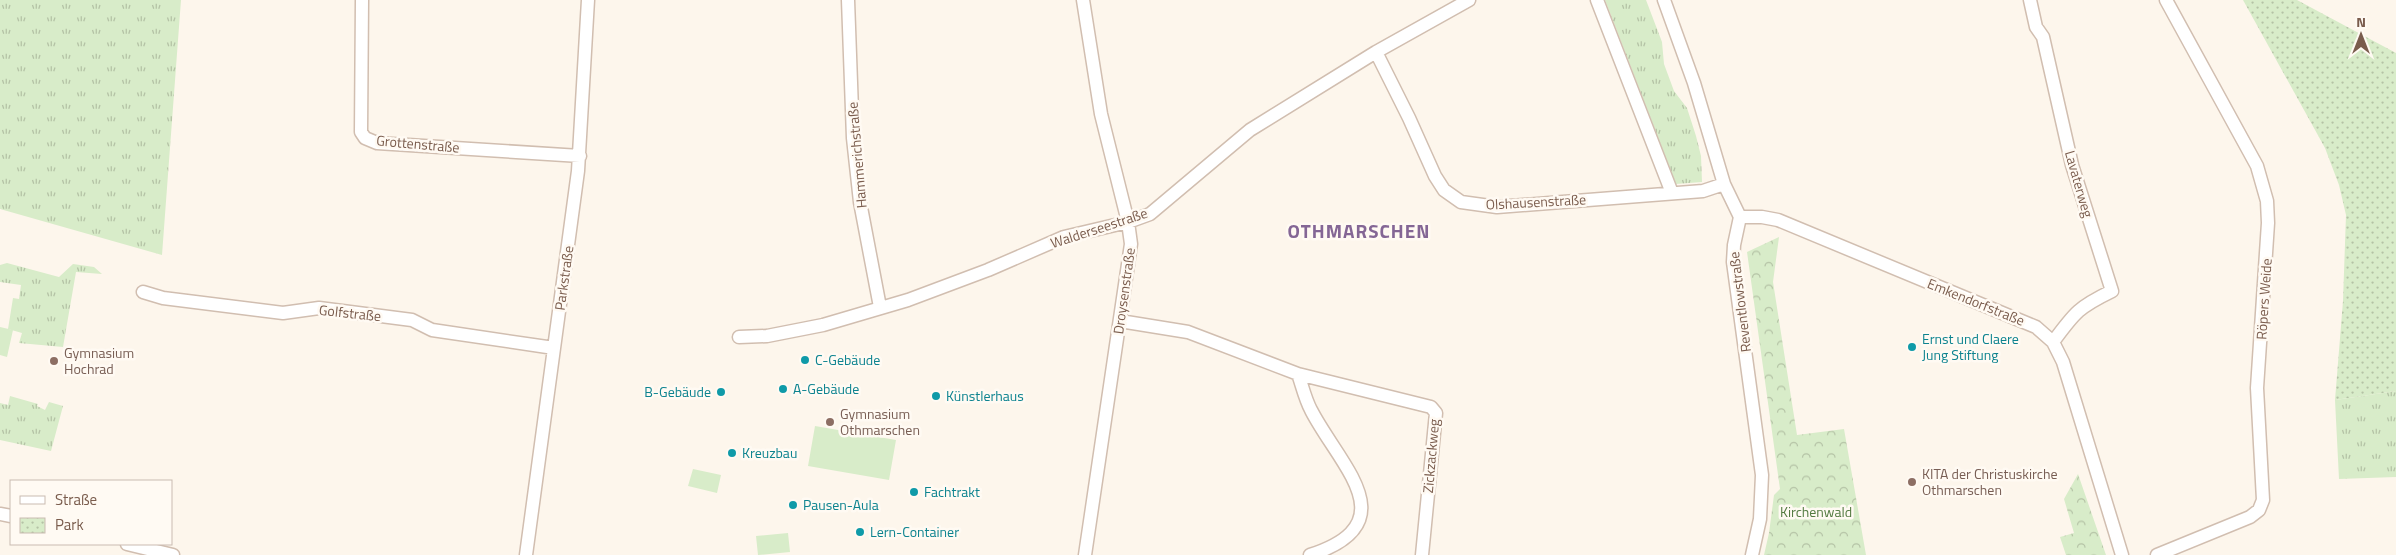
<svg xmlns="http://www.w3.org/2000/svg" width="2396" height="555" viewBox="0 0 2396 555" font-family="'Titillium Web',sans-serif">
  <defs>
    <pattern id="grass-tufts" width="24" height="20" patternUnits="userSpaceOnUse" patternTransform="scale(1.25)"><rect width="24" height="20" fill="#d8ecc9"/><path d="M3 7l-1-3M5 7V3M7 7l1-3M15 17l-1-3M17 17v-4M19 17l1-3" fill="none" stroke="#b4c2a5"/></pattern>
    <pattern id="forest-crowns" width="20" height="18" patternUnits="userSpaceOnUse" patternTransform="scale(1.25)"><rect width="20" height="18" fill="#d8ecc9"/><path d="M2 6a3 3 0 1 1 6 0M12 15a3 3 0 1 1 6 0" fill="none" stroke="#b4c2a5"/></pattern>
    <pattern id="park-dots" width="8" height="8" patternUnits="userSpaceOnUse" patternTransform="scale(1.25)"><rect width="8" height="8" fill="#d8ecc9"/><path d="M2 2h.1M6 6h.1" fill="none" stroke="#b4c2a5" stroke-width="1.8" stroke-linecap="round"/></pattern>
  </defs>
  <rect width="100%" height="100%" fill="#fdf6ec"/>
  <path fill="url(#grass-tufts)" d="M0,0H181L162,255L0,209Z
    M1605,0H1646L1662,42L1664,64L1674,91L1687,108L1696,136L1701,156L1702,182L1676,184Z
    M7,263L59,277L73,264L94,267L102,274L76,272L63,347L19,343L22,333L8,329L13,298L19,299L21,285L0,282V265Z
    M2396,391V477L2339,479L2335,400Z
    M10,396L38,404L37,406L45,410L49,402L63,406L51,451L0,440V403L8,405Z"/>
  <path fill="url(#forest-crowns)" d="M1779,237L1773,282L1797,435L1844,429L1866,555H1764L1769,533L1774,495L1780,489L1747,252Z
    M2078,474L2106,555H2066L2060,537L2074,533L2064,499Z"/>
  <path fill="url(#park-dots)" d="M2243,0H2297L2396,53V391L2335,400L2343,301L2346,215L2339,185L2325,148Z"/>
  <path fill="#d8ecc9" d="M0,327L13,330L7,357L0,355Z
    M815,426L896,440L889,480L808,466Z
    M693,469L721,475L717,493L688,486Z
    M788,533L790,552L758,555L756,536Z"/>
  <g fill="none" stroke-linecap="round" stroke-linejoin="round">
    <g stroke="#d1beb0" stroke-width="15">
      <path id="minor" d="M362,0L361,132L365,138L377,143L580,156
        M848,0L853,138L860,202L880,307
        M1083,0L1101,114L1128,222L1131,244L1085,555
        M1597,0L1672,193
        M1664,0L1694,83L1724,184L1740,217L1734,245L1733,262L1762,475L1760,519L1752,555
        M2030,0L2036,27L2043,37L2072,165L2112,291C2079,307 2075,312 2053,342
        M1376,52L1409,118L1435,176L1444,190L1461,202L1497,207L1703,191L1724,184
        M1740,217H1762L1778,220L2036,327L2053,342L2063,362L2122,555
        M143,292L163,298L283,313L319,308L412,320L432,330L554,348
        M1120,321L1188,332L1298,374L1431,407L1436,413L1422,555
        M739,337L767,336L823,325L908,300L988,270L1064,237L1128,222L1150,214L1250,130L1376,52L1469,0
        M1298,374C1302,385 1305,399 1311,410C1339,465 1409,523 1310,555
        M0,514L11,516
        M127,544L173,555
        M526,555L578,171L588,0
        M2157,555L2250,517L2259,510L2263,500L2257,388L2268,223L2267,201L2257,166L2166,0"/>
    </g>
    <use href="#minor" stroke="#fff" stroke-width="12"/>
  </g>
  <g fill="#0f9aa8" stroke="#fffaf3" stroke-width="2">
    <circle cx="1912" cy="347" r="5"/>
    <circle cx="805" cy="360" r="5"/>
    <circle cx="783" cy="389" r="5"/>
    <circle cx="721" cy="392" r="5"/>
    <circle cx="936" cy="396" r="5"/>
    <circle cx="732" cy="453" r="5"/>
    <circle cx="914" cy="492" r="5"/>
    <circle cx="793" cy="505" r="5"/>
    <circle cx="860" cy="532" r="5"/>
  </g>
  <g fill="#8d6e63" stroke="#fffaf3" stroke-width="2">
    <circle cx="54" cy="361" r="5"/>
    <circle cx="830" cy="422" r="5"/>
    <circle cx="1912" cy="482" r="5"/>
  </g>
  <g text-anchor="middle" stroke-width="5" stroke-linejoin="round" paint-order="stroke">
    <g font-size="14" fill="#7a5c4d" stroke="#fffaf3">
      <text transform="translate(418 144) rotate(5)" y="5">Grottenstraße</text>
      <text transform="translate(857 155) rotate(-95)" y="5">Hammerichstraße</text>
      <text transform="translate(2079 184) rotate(74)" y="5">Lavaterweg</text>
      <text transform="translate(1536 202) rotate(-3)" y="5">Olshausenstraße</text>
      <text transform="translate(1099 228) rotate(-18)" y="5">Walderseestraße</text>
      <text transform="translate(564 278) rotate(-82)" y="5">Parkstraße</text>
      <text transform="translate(1124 291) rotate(-82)" y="5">Droysenstraße</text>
      <text transform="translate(2264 299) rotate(-86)" y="5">Röpers Weide</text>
      <text transform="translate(1740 302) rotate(-97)" y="5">Reventlowstraße</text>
      <text transform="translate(1976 302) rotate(22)" y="5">Emkendorfstraße</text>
      <text transform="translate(350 313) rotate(6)" y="5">Golfstraße</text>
      <text transform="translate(1431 456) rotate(-85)" y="5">Zickzackweg</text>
    </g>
    <g font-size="14" fill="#0d838f" stroke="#fffaf3" text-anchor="start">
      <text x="1922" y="344">Ernst und Claere<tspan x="1922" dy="16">Jung Stiftung</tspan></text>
      <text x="815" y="365">C-Gebäude</text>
      <text x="793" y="394">A-Gebäude</text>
      <text x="711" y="397" text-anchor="end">B-Gebäude</text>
      <text x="946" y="401">Künstlerhaus</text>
      <text x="742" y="458">Kreuzbau</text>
      <text x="924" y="497">Fachtrakt</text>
      <text x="803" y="510">Pausen-Aula</text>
      <text x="870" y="537">Lern-Container</text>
    </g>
    <g font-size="14" fill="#785e54" stroke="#fffaf3" text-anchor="start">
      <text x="64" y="358">Gymnasium<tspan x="64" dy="16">Hochrad</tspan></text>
      <text x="840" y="419">Gymnasium<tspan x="840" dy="16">Othmarschen</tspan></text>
      <text x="1922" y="479">KITA der Christuskirche<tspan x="1922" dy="16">Othmarschen</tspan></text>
    </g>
    <g font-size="14" fill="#537a41" stroke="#fffaf3">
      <text x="1816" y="517">Kirchenwald</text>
    </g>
    <g font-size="19" font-weight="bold" letter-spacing="1" fill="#846695" stroke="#fffaf3">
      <text x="1359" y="238">OTHMARSCHEN</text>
    </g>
  </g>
  <rect x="10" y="480" width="162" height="65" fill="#fffaf3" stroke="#cabbb1"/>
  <rect x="20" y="496" width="25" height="8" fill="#ffffff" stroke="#cabbb1"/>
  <text x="55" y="505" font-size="15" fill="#7a5c4d">Straße</text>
  <rect x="20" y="518" width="25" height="15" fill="url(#park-dots)" stroke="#cabbb1"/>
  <text x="55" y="530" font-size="15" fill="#7a5c4d">Park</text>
  <g transform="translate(2361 35)" stroke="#fffaf3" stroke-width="4" paint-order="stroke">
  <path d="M0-4L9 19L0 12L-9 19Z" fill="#7a5c4d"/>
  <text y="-8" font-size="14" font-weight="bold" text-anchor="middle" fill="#7a5c4d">N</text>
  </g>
</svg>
